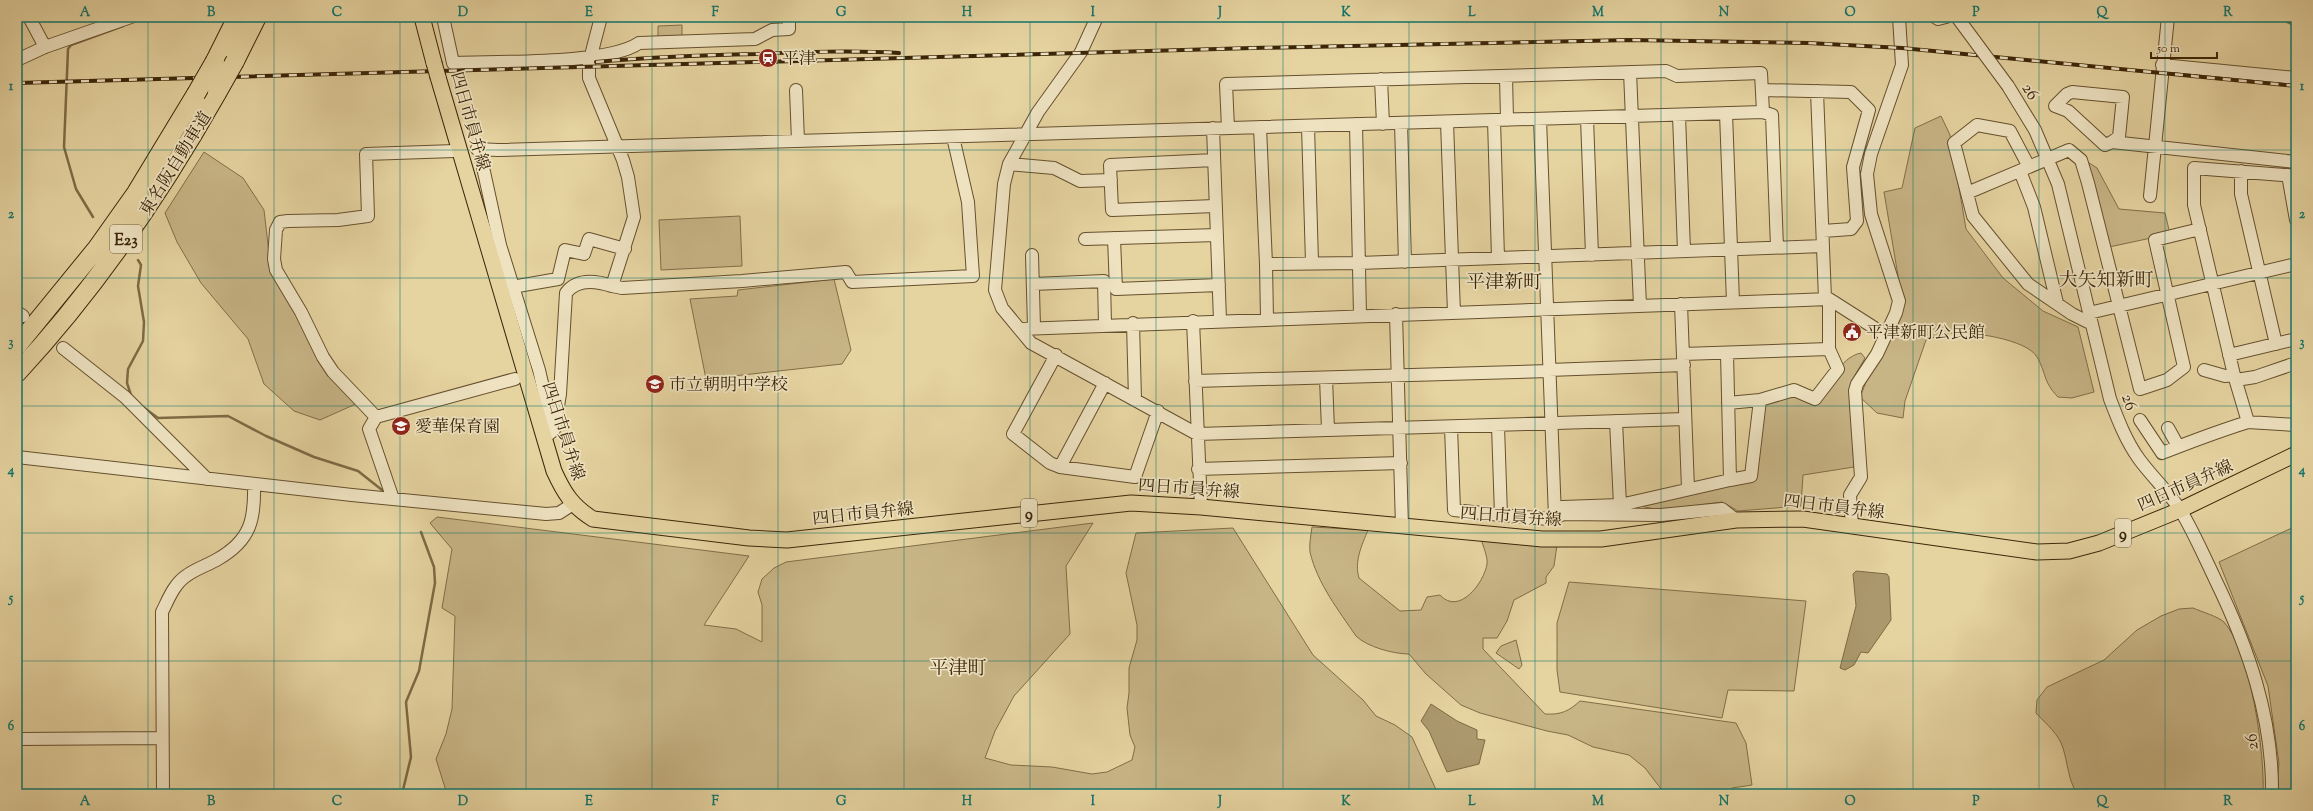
<svg xmlns="http://www.w3.org/2000/svg" width="2313" height="811" viewBox="0 0 2313 811" font-family="'Sorts Mill Goudy','Noto Serif JP',serif">
  <rect width="100%" height="100%" fill="#e5d3a0"/>
  <filter id="stains"><feTurbulence type="fractalNoise" baseFrequency=".005" numOctaves="4"/><feColorMatrix values="0 0 0 0 .2 0 0 0 0 .09 0 0 0 0 .02 0 0 0 .5 -.17"/></filter>
  <radialGradient id="worn" r=".72"><stop offset=".6" stop-color="#630" stop-opacity="0"/><stop offset="1" stop-color="#630" stop-opacity=".3"/></radialGradient>
  <path fill="#c8b586" stroke="#826d47" d="M682,25V38L658,39V26Z
    M1941,116L1950,135L1966,229L2003,278L2043,311L2078,327L2094,392L2072,398L2058,397C2043,382 2046,372 2037,357C2027,339 1969,331 1950,333C1942,334 1933,338 1926,340L1905,401L1903,418L1877,413L1860,397L1897,304L1898,276L1884,192L1902,188L1915,128Z
    M204,152L243,178L264,210L270,262L358,403L320,420L294,411L264,384L248,339L201,283L177,242L165,213Z
    M2083,159L2097,168L2119,209L2165,213L2170,234L2109,247Z
    M740,216L742,266L661,270L659,220Z
    M834,279L851,350L842,364L706,379L690,299L737,296L738,290Z
    M1861,353L1865,358L1855,375L1850,393L1854,467L1803,475L1801,506L1738,511L1722,502L1661,510L1639,506L1752,477L1760,401L1793,396L1816,403C1827,387 1840,357 1861,353Z
    M437,517L749,556L704,625L736,629L762,642V605L758,592L762,579L774,568L786,562L1093,523L1066,566L1070,634L1014,696L995,731L985,758L1011,765L1052,767L1092,774L1107,772L1132,760L1135,747L1130,735L1127,708L1129,693V668L1137,640V625L1126,573L1136,533L1233,528L1313,655L1363,700L1376,716L1395,725L1412,737L1438,794H447L436,759L446,734L452,709L455,616L442,608L452,549L430,523Z
    M2296,526V794H2276L2279,763L2268,686L2219,562Z
    M1312,527L1368,530C1362,545 1354,561 1359,578L1400,611L1421,610L1427,597L1440,595C1459,616 1484,583 1487,564C1488,557 1483,546 1481,539L1557,545L1554,566L1546,577V583L1514,600L1507,621L1497,638H1483V649L1545,714C1561,715 1569,711 1580,701L1736,723L1746,743L1752,785L1732,788L1729,794H1665L1645,768L1629,755L1593,747L1568,735L1547,731L1480,713L1461,705L1426,674L1409,654C1394,654 1367,647 1356,636C1339,611 1317,583 1310,552C1309,544 1311,535 1312,527Z
    M1569,582L1806,601L1794,691L1728,690L1722,718L1560,692L1557,670V623Z
    M2193,608C2202,612 2217,616 2224,622C2251,652 2265,754 2263,794H2077C2068,779 2068,764 2063,748C2059,734 2046,724 2036,713L2037,700L2047,687L2104,660L2137,630L2161,616L2179,609Z
    M1516,640L1522,665L1519,669L1496,653L1501,646Z"/>
  <path fill="#ab986c" stroke="#7e6a44" d="M1856,571L1887,574L1889,577L1891,620L1868,653L1861,652L1854,665L1845,670L1840,668L1856,606L1853,574Z
    M1431,704L1457,721L1477,730V739L1485,740L1479,764L1447,772L1429,731L1421,721Z"/>
  <g fill="none" stroke-linecap="round" stroke-linejoin="round">
    <path stroke="#7e6a44" stroke-width="2.5" d="M2276,17L2296,26
      M93,217L76,189L64,147L68,49L71,45L123,26
      M131,395L127,383L128,369L143,341L144,322L138,286L141,265L138,260
      M143,407L158,418L228,416L266,436L314,457L358,471L382,490
      M402,794L411,757L406,702L419,671L435,583L434,567L421,532"/>
    <g stroke="#66502e" stroke-width="14">
      <path id="minor" d="M29,17L45,47
        M443,17L453,63C495,61 607,65 639,43L755,39L772,30L789,29V17
        M1097,17L1081,52L1038,112L1009,164L1004,184L995,290L1002,308L1031,343L1197,434L1685,419
        M1935,17L1938,19L1946,17
        M17,60L45,47L131,17
        M2162,65L2296,78
        M1630,72L1640,306
        M1506,76L1507,120
        M1381,79L1383,124
        M2008,86L2035,130L2058,184L2110,399C2118,420 2126,441 2139,459C2152,477 2169,492 2181,511C2194,533 2204,556 2215,579C2248,647 2273,717 2272,794
        M796,90L798,141
        M1762,90L1851,92L1869,110L1853,167L1857,221L1851,229L1823,231
        M1817,91L1825,299
        M1763,112L1772,115L1777,247
        M1726,113L1733,302
        M1679,115L1684,251
        M1587,118L1592,255
        M1540,119L1555,517L1564,514L1661,515L1722,509L1736,520
        M1494,120L1498,258
        M1447,122L1454,313
        M1401,123L1405,262
        M1356,124L1360,315
        M1308,126L1312,262
        M1260,127L1266,264L1359,263L1823,246
        M1213,128L1220,320
        M2112,142L2119,137L2123,97L2072,92L2067,94L2055,106L2068,111L2105,145L2112,142L2296,162
        M477,149L498,150L1763,112L1761,73L1677,76L1666,71L1226,84L1228,128
        M479,149L500,245L539,370L552,426
        M1214,160L1110,165L1112,210L1215,206
        M1009,164L1054,168L1080,181L1111,180
        M2020,171L2034,207L2057,303
        M2241,171V194L2276,344
        M2288,175L2296,220
        M2296,176L2194,168V205L2234,375L2248,422L2296,425
        M1967,193L1954,143L1977,125L2010,131L2029,167
        M2150,196L2168,17
        M1114,238L1116,289L1219,285
        M1085,239L1217,235
        M1032,255L1034,327
        M1266,264L1267,319
        M1033,284L1104,281L1105,324
        M612,286L622,288L742,281L846,272L852,282L973,276L968,202L953,137
        M512,287L558,279L565,250L584,254L589,239L625,249
        M1681,304L1688,489
        M17,312L23,316
        M2089,313L2296,264
        M1396,314L1402,527
        M1193,321L1201,507
        M1133,323L1135,399
        M2092,324L2072,314L2028,284L1973,216L1967,193L2069,150L2081,160L2088,183L2140,389L2167,380L2184,367L2155,240L2200,229
        M1021,329L1829,299L1884,334
        M63,348L125,397L207,479
        M1683,354L1829,349V299
        M1056,355L1013,434L1050,463L1060,467L1135,477L1158,411
        M2229,355L2296,339
        M1549,370L1684,365
        M2204,370L2225,376L2234,375
        M1326,378L1328,430
        M2236,380L2255,377L2296,363
        M1195,381L1549,371
        M1728,403L1760,400
        M376,417L515,379
        M2140,420L2162,453C2190,442 2219,431 2248,422
        M1616,421L1620,505
        M1498,426L1501,515L1549,519L1555,517
        M1451,427L1454,510L1501,515
        M2168,428L2178,446
        M545,437L554,430L560,394L566,293C577,278 597,281 612,286L634,217L628,177L623,160L589,78V63L601,17
        M17,457L352,495L546,514L559,513L573,504
        M1060,467L1105,383
        M1198,469L1401,463
        M1730,480L1751,476L1760,400L1794,390L1815,399L1838,369L1829,349
        M393,499L369,429L376,417L333,372L323,357L301,312L276,270L274,259L276,230L280,222L288,221L338,220L368,216L366,154L455,151
        M1562,507L1620,505L1730,480L1727,353
        M1852,527L1850,495L1861,477L1855,391L1857,384L1877,354L1896,313L1899,301L1871,214L1867,174L1871,154L1902,65L1899,17
        M17,739L162,738
        M163,794L162,612C168,600 174,584 186,576C195,569 208,565 218,559C251,540 255,519 254,484"/>
    </g>
    <g stroke="#3b2508" stroke-width="17">
      <path id="major" d="M422,17L434,63
        M438,77L554,471C564,493 572,506 593,519L749,538L787,540L1131,503L1201,507L1542,539H1601L1736,520L1803,519L2037,552L2069,551L2099,543L2180,510L2296,454"/>
    </g>
    <g stroke="#3b2508" stroke-width="20">
      <path id="highway" d="M215,61L237,17
        M235,61L257,17
        M17,346L97,248L136,193L196,94
        M17,373C96,288 160,194 217,93"/>
    </g>
    <use href="#minor" stroke="#eee2c1" stroke-width="12"/>
    <use href="#major" stroke="#e5d3a0" stroke-width="15"/>
    <use href="#highway" stroke="#e5d3a0" stroke-width="18"/>
    <g stroke="#3b2508" stroke-width="4">
      <path id="rail" d="M596,62C649,57 703,55 757,54C804,52 852,50 899,53
        M17,83L1253,48L1631,40L1808,43L1902,48L2296,86"/>
    </g>
    <use href="#rail" stroke="#eee2c1" stroke-width="2.5" stroke-dasharray="8" stroke-linecap="butt"/>
    <g stroke="#66502e" stroke-width="14" stroke-linecap="butt">
      <path id="minor-bridge" d="M1957,17L2008,86"/>
    </g>
    <g stroke="#3b2508" stroke-width="17" stroke-linecap="butt">
      <path id="major-bridge" d="M434,63L438,77"/>
    </g>
    <g stroke="#3b2508" stroke-width="20" stroke-linecap="butt">
      <path id="highway-bridge" d="M217,93L235,61
        M196,94L215,61"/>
    </g>
    <use href="#minor-bridge" stroke="#eee2c1" stroke-width="12"/>
    <use href="#major-bridge" stroke="#e5d3a0" stroke-width="15"/>
    <use href="#highway-bridge" stroke="#e5d3a0" stroke-width="18"/>
  </g>
  <path fill="none" stroke="#0f766e" stroke-width="1" stroke-opacity="0.55" d="M148,17V794M274,17V794M400,17V794M526,17V794M652,17V794M778,17V794M904,17V794M1030,17V794M1156,17V794M1283,17V794M1409,17V794M1535,17V794M1661,17V794M1787,17V794M1913,17V794M2039,17V794M2165,17V794M17,150H2296M17,278H2296M17,406H2296M17,533H2296M17,661H2296"/>
  <defs>
    <g id="station-disc" transform="scale(1)"><circle r="9.5" fill="#8f2418" stroke="#eee2c1"/><path d="M-3-6H3Q5-6 5-4V2Q5 4 3 4L4.5 6H3L1.5 4h-3L-3 6H-4.5L-3 4Q-5 4-5 2V-4Q-5-6-3-6ZM-3.5-4v3h7v-3ZM-3.5 1v1.5H-2V1ZM2 1v1.5H3.5V1Z" fill="#fff"/></g>
    <g id="civic-disc" transform="scale(1)"><circle r="9.5" fill="#8f2418" stroke="#eee2c1"/><path d="M-.6-6.5H3V-4.5H.6V-3L4-1V1h2V6H-6V1h2V-1L-.6-3ZM-1.2 2.5V6h2.4V2.5Z" fill="#fff"/></g>
    <g id="school-disc" transform="scale(1)"><circle r="9.5" fill="#8f2418" stroke="#eee2c1"/><path d="M0-5L7-2L0 1L-7-2ZM-4 1L0 2.5L4 1V4Q0 6-4 4Z" fill="#fff"/></g>
  </defs>
  <g fill-rule="evenodd">
    <use href="#station-disc" x="768" y="58"/>
    <use href="#civic-disc" x="1852" y="332"/>
    <use href="#school-disc" x="655" y="384"/>
    <use href="#school-disc" x="401" y="426"/>
  </g>
  <g text-anchor="middle" stroke-width="3.5" stroke-linejoin="round" paint-order="stroke">
    <g fill="#eee2c1" stroke="#715e40" stroke-width="1">
      <rect x="110" y="225" width="32" height="28" rx="3"/>
      <rect x="1021" y="499" width="16" height="28" rx="3"/>
      <rect x="2115" y="519" width="16" height="28" rx="3"/>
    </g>
    <g font-size="16" font-weight="bold" fill="#3b2508">
      <text x="126" y="245">E23</text>
      <text x="1029" y="519">9</text>
      <text x="2123" y="539">9</text>
    </g>
    <g font-size="17" fill="#3b2508" stroke="#eee2c1" text-anchor="start">
      <text x="782" y="64">平津</text>
      <text x="1866" y="338">平津新町公民館</text>
      <text x="669" y="390">市立朝明中学校</text>
      <text x="415" y="432">愛華保育園</text>
    </g>
    <g font-size="17" fill="#3b2508" stroke="#eee2c1">
      <text transform="translate(2031 91) rotate(58)" y="6">26</text>
      <text transform="translate(471 121) rotate(74)" y="6">四日市員弁線</text>
      <text transform="translate(175 163) rotate(-58)" y="6">東名阪自動車道</text>
      <text transform="translate(2130 402) rotate(72)" y="6">26</text>
      <text transform="translate(564 431) rotate(72)" y="6">四日市員弁線</text>
      <text transform="translate(2185 485) rotate(-24)" y="6">四日市員弁線</text>
      <text transform="translate(1189 488) rotate(4)" y="6">四日市員弁線</text>
      <text transform="translate(1834 506) rotate(7)" y="6">四日市員弁線</text>
      <text transform="translate(863 513) rotate(-6)" y="6">四日市員弁線</text>
      <text transform="translate(1511 516) rotate(4)" y="6">四日市員弁線</text>
      <text transform="translate(2251 742) rotate(-96)" y="6">26</text>
    </g>
    <g font-size="19" fill="#3b2508" stroke="#eee2c1">
      <text x="2106" y="286">大矢知新町</text>
      <text x="1504" y="288">平津新町</text>
      <text x="958" y="674">平津町</text>
    </g>
  </g>
  <rect width="2313" height="811" fill="none" stroke="#e5d3a0" stroke-width="44"/>
  <path d="M2151 52v6h66v-6" fill="none" stroke="#3b2508" stroke-width="2"/>
  <text x="2157" y="52" font-size="12" fill="#3b2508" stroke="#eee2c1" stroke-width="3" paint-order="stroke">50 m</text>
  <rect x="22" y="22" width="2269" height="767" fill="none" stroke="#0f766e" stroke-width="1.5"/>
  <g font-size="13" text-anchor="middle" font-weight="bold" fill="#0f766e">
    <text x="85" y="16">A</text>
    <text x="211" y="16">B</text>
    <text x="337" y="16">C</text>
    <text x="463" y="16">D</text>
    <text x="589" y="16">E</text>
    <text x="715" y="16">F</text>
    <text x="841" y="16">G</text>
    <text x="967" y="16">H</text>
    <text x="1093" y="16">I</text>
    <text x="1220" y="16">J</text>
    <text x="1346" y="16">K</text>
    <text x="1472" y="16">L</text>
    <text x="1598" y="16">M</text>
    <text x="1724" y="16">N</text>
    <text x="1850" y="16">O</text>
    <text x="1976" y="16">P</text>
    <text x="2102" y="16">Q</text>
    <text x="2228" y="16">R</text>
    <text x="11" y="90">1</text>
    <text x="2302" y="90">1</text>
    <text x="11" y="218">2</text>
    <text x="2302" y="218">2</text>
    <text x="11" y="346">3</text>
    <text x="2302" y="346">3</text>
    <text x="11" y="474">4</text>
    <text x="2302" y="474">4</text>
    <text x="11" y="602">5</text>
    <text x="2302" y="602">5</text>
    <text x="11" y="730">6</text>
    <text x="2302" y="730">6</text>
    <text x="85" y="805">A</text>
    <text x="211" y="805">B</text>
    <text x="337" y="805">C</text>
    <text x="463" y="805">D</text>
    <text x="589" y="805">E</text>
    <text x="715" y="805">F</text>
    <text x="841" y="805">G</text>
    <text x="967" y="805">H</text>
    <text x="1093" y="805">I</text>
    <text x="1220" y="805">J</text>
    <text x="1346" y="805">K</text>
    <text x="1472" y="805">L</text>
    <text x="1598" y="805">M</text>
    <text x="1724" y="805">N</text>
    <text x="1850" y="805">O</text>
    <text x="1976" y="805">P</text>
    <text x="2102" y="805">Q</text>
    <text x="2228" y="805">R</text>
  </g>
  <rect width="100%" height="100%" filter="url(#stains)"/>
  <rect width="100%" height="100%" fill="url(#worn)"/>
</svg>
